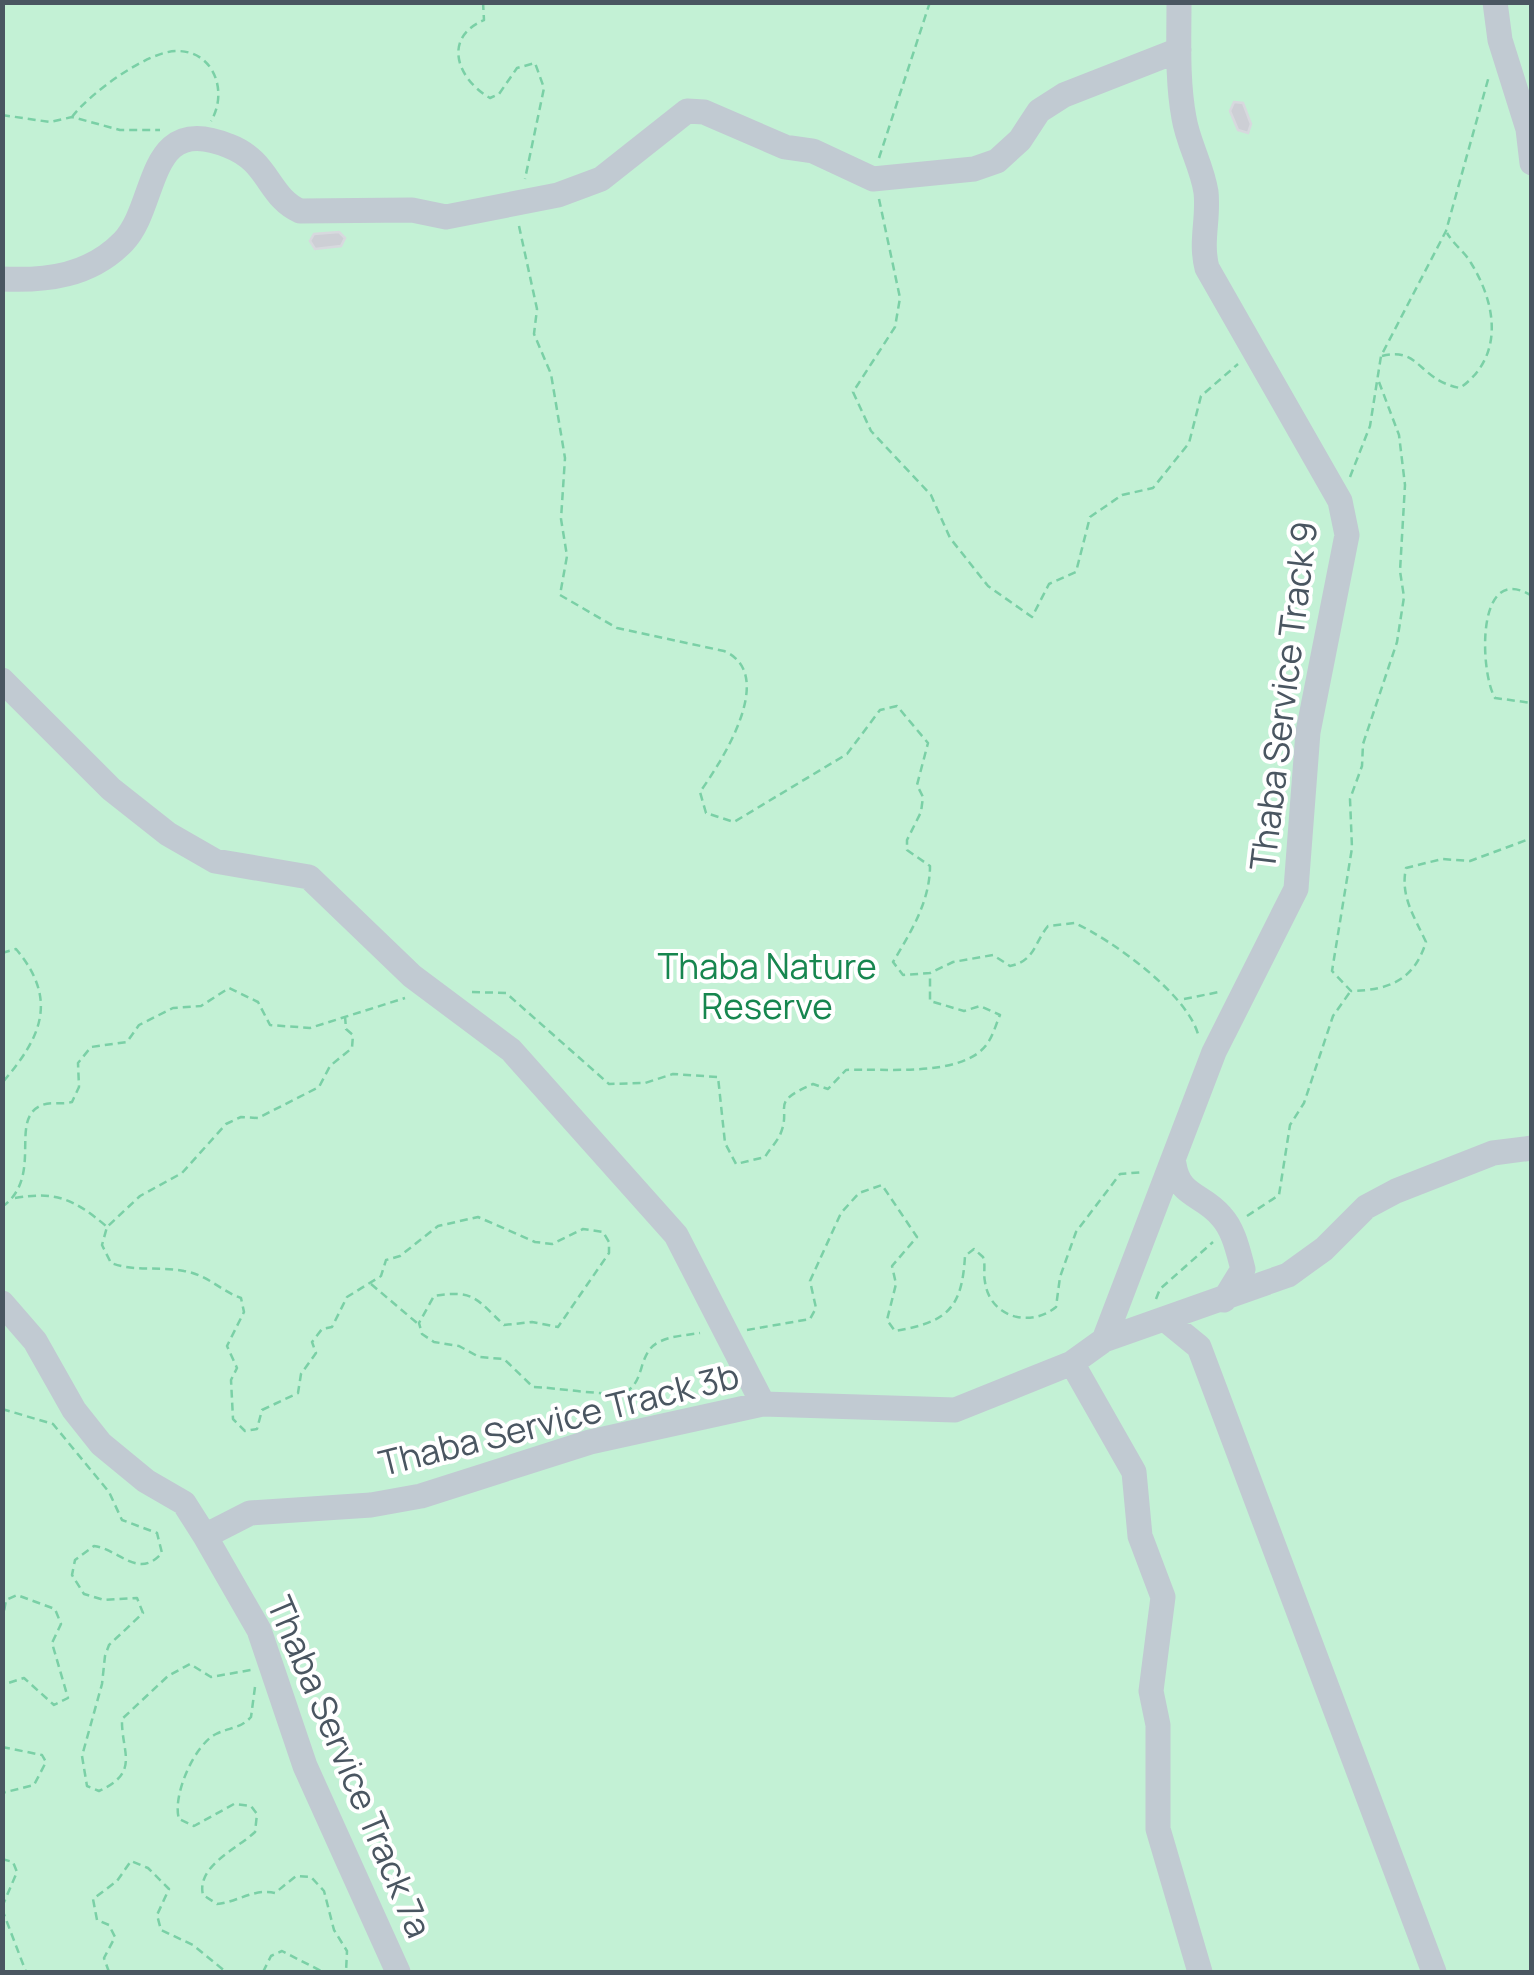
<svg xmlns="http://www.w3.org/2000/svg" width="1534" height="1975" viewBox="0 0 1534 1975" font-family="Manrope,sans-serif">
  <rect width="100%" height="100%" fill="#f5f3f3"/>
  <path fill="#c3f1d5" d="M3,3H1531V1972H3Z"/>
  <path fill="#cdcfd5" stroke="#d7d9de" stroke-width="2.5" d="M1234,102L1243,103L1251,124L1248,133L1238,130L1230,111Z
    M339,232L345,238L341,246L315,249L310,241L314,234Z"/>
  <g fill="none" stroke-linecap="round" stroke-linejoin="round">
    <path stroke="#7ad0a6" stroke-width="2.5" stroke-dasharray="8 5" stroke-linecap="butt" d="M483,2L484,20C442,38 457,79 490,98L499,94L517,68L535,63L544,88L525,179
      M2,115L50,122L72,117L120,130H160
      M72,117C89,94 147,51 177,51C215,51 228,93 211,121
      M879,158L930,2
      M879,199L900,298L895,327L853,392L871,431L931,495L950,538L988,586L1032,617L1049,584L1076,572L1090,517L1122,495L1153,488L1189,443L1201,396L1238,364
      M519,226L537,309L534,334L551,374L565,458L561,519L567,556L560,595L617,628L724,651C778,674 722,761 700,792L706,813L734,822L847,754L880,710L897,706L928,743L917,785L923,797L921,812L907,840V850L930,866C930,901 911,932 893,962L903,975L930,973L953,962L993,955L1010,966C1035,961 1034,943 1048,926L1075,923C1113,941 1186,993 1198,1034
      M1382,356C1420,346 1418,380 1460,388C1504,357 1497,305 1471,263C1465,252 1454,245 1447,233
      M1379,382L1399,435L1405,485L1400,571L1404,597L1397,642L1363,744L1362,766L1350,799L1352,848L1332,971L1351,991C1390,990 1414,980 1426,942C1414,916 1400,896 1406,868L1442,859L1470,861L1532,838
      M1350,477L1370,426L1381,356L1446,231L1489,76
      M1532,596C1475,560 1480,673 1495,698L1532,703
      M2,953L16,949C59,1000 41,1038 2,1083
      M472,992L506,993L609,1084L645,1083L673,1074L718,1077L725,1143L736,1164L765,1157C769,1150 776,1143 780,1135C793,1105 767,1104 813,1084L828,1089L846,1070C883,1068 963,1078 987,1044C993,1036 996,1024 1000,1015L980,1006L964,1011L930,1001V974
      M1184,999L1219,992
      M345,1016L346,1029L353,1035L352,1048L330,1066L319,1087L258,1118L241,1117L226,1124L182,1173L140,1196L107,1227L102,1245L111,1263C135,1272 158,1266 184,1271C208,1275 221,1291 241,1298L244,1312L227,1346L237,1368L231,1380L233,1419L245,1431L257,1429L262,1410L298,1393L301,1374L316,1353L312,1342L322,1329L332,1327L347,1297L381,1276L386,1260L400,1256L438,1226L478,1217L535,1242L552,1244L583,1229L603,1232L609,1242V1253L558,1327L532,1322L504,1325C477,1300 475,1289 434,1296L419,1323L422,1334L434,1342L459,1346L479,1357L504,1359L533,1387C554,1387 613,1398 627,1391C646,1380 637,1351 661,1341C672,1336 687,1335 700,1333
      M15,1198C56,1191 74,1199 106,1226
      M2,1207C44,1177 9,1121 40,1106C49,1101 61,1105 72,1102L79,1087L78,1063L91,1047L127,1042L139,1025L173,1008L201,1006L229,988L258,1002L270,1025L310,1028L405,998
      M1247,1216L1279,1195L1290,1125L1304,1103L1333,1016L1350,992
      M371,1284L417,1323
      M1156,1299L1160,1289L1213,1242
      M747,1330L810,1319L816,1308L810,1281L841,1213L859,1193L882,1185L917,1237L892,1266L896,1284L887,1320L895,1331C948,1322 962,1308 965,1256L974,1249L983,1257C986,1266 983,1272 985,1282C990,1318 1031,1328 1056,1307L1060,1277L1076,1232L1120,1174L1144,1172
      M2,1409L53,1424L109,1492L122,1520L157,1533L162,1553C138,1580 119,1549 94,1546L75,1560L72,1575L84,1594L104,1600L137,1598L143,1613L109,1645L105,1656L102,1684L82,1756L87,1786L99,1791C141,1772 121,1752 122,1719L168,1676L190,1664L211,1677L251,1670
      M2,1623L6,1600L17,1595L55,1609L61,1624L52,1643L68,1698L54,1705L24,1678L2,1685
      M255,1687L251,1717C240,1729 230,1727 216,1734C194,1745 172,1796 179,1819L194,1826L234,1804L251,1806L257,1814L255,1832C237,1849 196,1866 203,1895L217,1904C238,1902 254,1888 275,1893L296,1876L311,1877L324,1891L334,1930L347,1951L346,1972
      M2,1747L42,1755L46,1762L34,1785L2,1793
      M2,1859L13,1862L17,1872L2,1907
      M2,1909L26,1972
      M109,1972L104,1958L115,1937L109,1925L97,1920L93,1899L117,1881L131,1861L148,1868L169,1889L157,1915L161,1930L193,1945L226,1972
      M146,1972H158
      M263,1972L271,1956L282,1951L323,1972"/>
    <path stroke="#c1cad2" stroke-width="25" d="M1495,2L1500,40L1528,129L1532,163
      M2,279C47,281 90,276 123,242C159,205 145,111 229,146C269,161 268,197 300,211L412,210L446,217L558,195L601,179L687,111L704,112L785,147L813,151L873,179L974,169L997,161L1020,140L1039,111L1064,95L1179,50
      M2,680L111,789L168,834L215,861L309,877L412,976L511,1050L676,1235L763,1404
      M1174,1164C1179,1197 1203,1194 1221,1216C1234,1230 1238,1251 1243,1269L1224,1300
      M2,1303L35,1341L74,1410L101,1444L146,1481L184,1503L205,1536L259,1630L305,1766L398,1972
      M1166,1320L1199,1347L1434,1972
      M1104,1340L1214,1052L1296,889L1308,732L1347,535L1340,501L1207,268C1200,241 1209,219 1206,192C1202,166 1188,143 1184,118C1177,80 1179,41 1179,2
      M1072,1363L1134,1472L1140,1536L1163,1597L1151,1691L1158,1725V1829L1200,1972
      M205,1536L250,1513L371,1505L421,1496L590,1442L763,1404L955,1410L1072,1363L1104,1340L1288,1275L1324,1249L1366,1207L1396,1191L1493,1153L1532,1148"/>
  </g>
  <g text-anchor="middle" stroke-width="8" stroke-linejoin="round" paint-order="stroke">
    <g font-size="35" fill="#4a5661" stroke="#fff">
      <text transform="translate(1284 696) rotate(-83)" y="12">Thaba Service Track 9</text>
      <text transform="translate(559 1420) rotate(-14)" y="12">Thaba Service Track 3b</text>
      <text transform="translate(349 1767) rotate(67)" y="12">Thaba Service Track 7a</text>
    </g>
    <g font-size="35" fill="#17864f" stroke="#fff">
      <text x="767" y="979">Thaba Nature<tspan x="767" dy="40">Reserve</tspan></text>
    </g>
  </g>
  <rect width="1534" height="1975" fill="none" stroke="#4a5661" stroke-width="10"/>
</svg>
